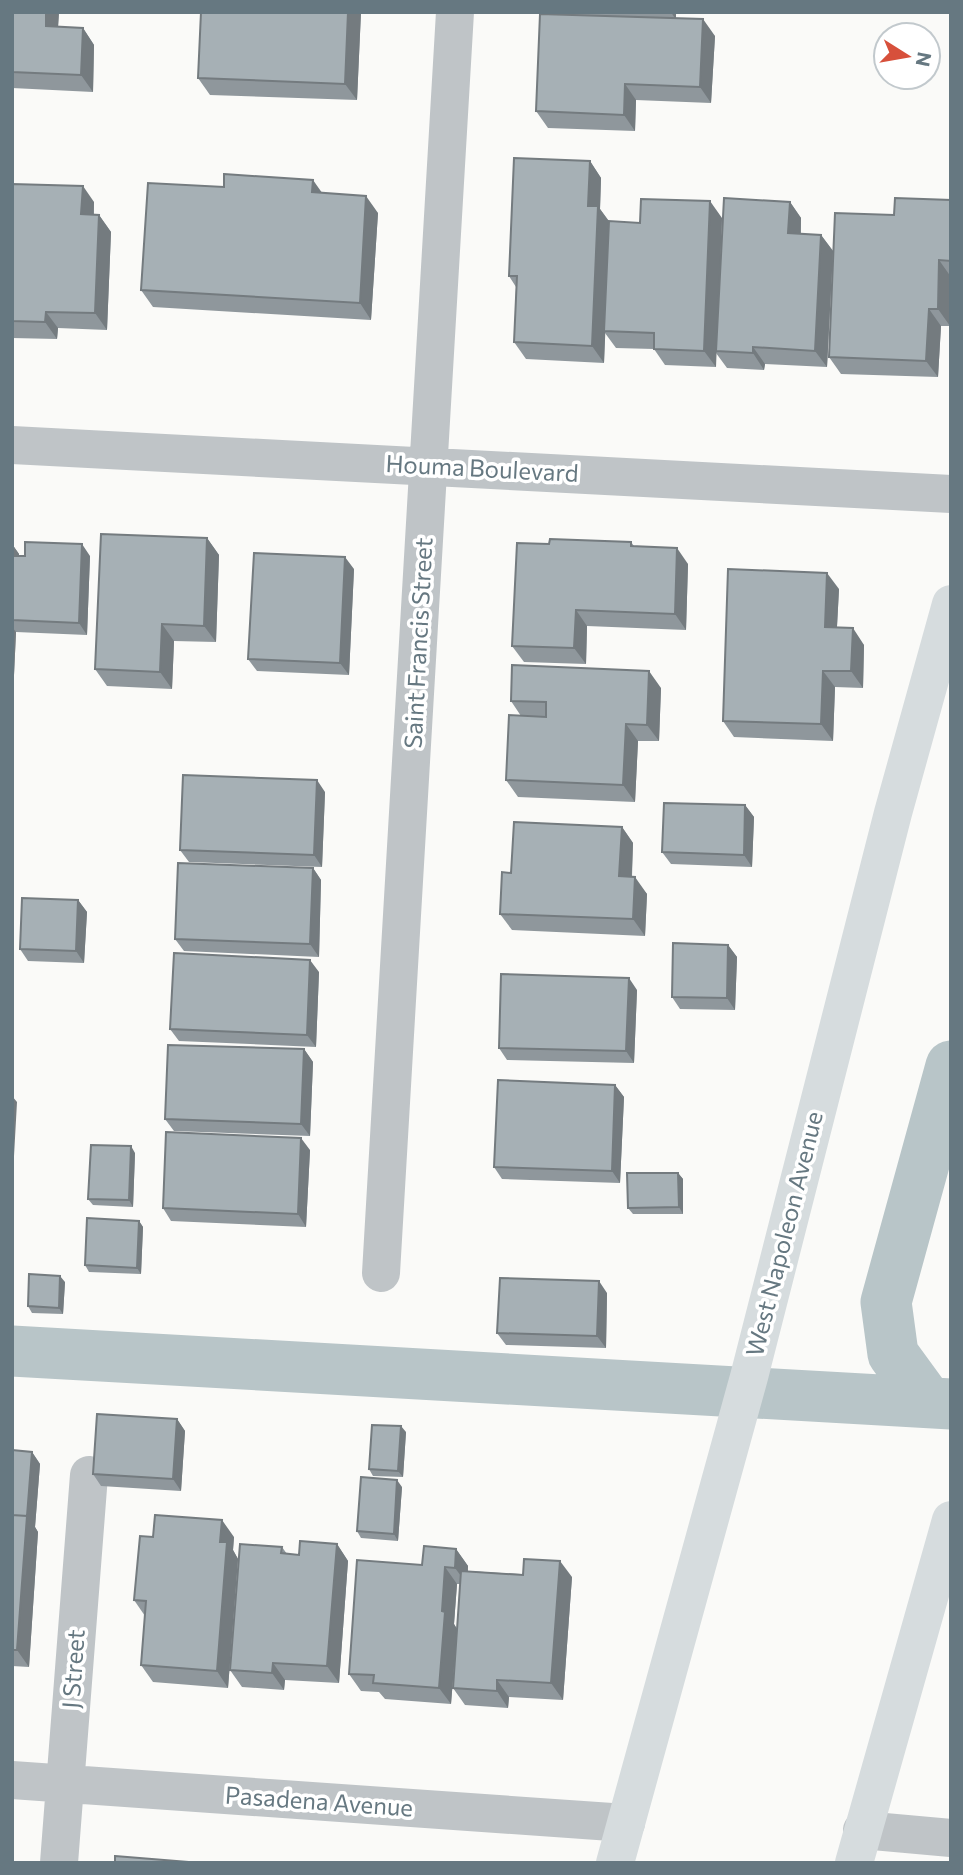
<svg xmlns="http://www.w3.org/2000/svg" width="963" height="1875" viewBox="0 0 963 1875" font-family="Commissioner,sans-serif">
  <rect width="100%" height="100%" fill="#fafaf8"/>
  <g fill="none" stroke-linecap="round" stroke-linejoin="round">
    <path stroke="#b8c5c8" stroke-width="51" d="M12,1351L951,1404
      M928,1402L893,1354L886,1302L951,1066"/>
    <path stroke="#bfc4c7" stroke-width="38" d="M12,445L951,494
      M381,1273L455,12
      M12,1780L626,1823
      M862,1830L951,1838
      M59,1863L89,1475"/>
    <path stroke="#d6dcde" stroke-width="38" d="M615,1863L749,1377L893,813L951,604
      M854,1863L951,1520"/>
  </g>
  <path fill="#8f979c" d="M12,12H59L58,27L83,28L94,45L93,92L12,88Z
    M201,12H361L357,100L210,95L198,78Z
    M552,12H676V18L715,36L711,103L636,100L635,131L548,128L536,111L554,14Z
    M590,161L601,178L600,209L609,221L640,223L722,218L719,295L790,202L801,218V234L821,235L833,251L827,367L765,364L764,370L727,368L716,353V367L665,365L654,349L616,348L605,333L604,363L526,359L514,342L516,287L509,276Z
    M12,184L94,202V215H99L111,232L107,330L58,328L57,339L12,338Z
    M322,193L378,213L371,320L153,307L141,290Z
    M951,200L950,326H941L938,377L841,374L829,357L894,215Z
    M207,538L219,555L216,642L174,641L172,689L107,686L95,669Z
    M631,542L634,546L688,564L686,630L587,626L586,664L524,662L512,646L549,544Z
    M12,544L19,554V556H90L87,635L16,632L14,675H12Z
    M354,569L349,675L257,671L248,659Z
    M839,589L837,627L864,645L863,688L835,687L833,741L734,737L723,721Z
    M661,688L659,741H638L635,802L518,797L506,780L521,716L511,701Z
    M325,792L322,867L189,862L180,850Z
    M745,805L754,817L752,867L671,864L662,852Z
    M622,827L633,843L632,877L647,894L645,936L512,930L500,914L511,873Z
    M313,868L321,880L319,957L184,951L175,939Z
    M78,900L87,912L84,963L28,961L20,949Z
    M728,945L737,957L735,1010L680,1009L672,997Z
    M319,972L316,1047L179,1041L170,1029Z
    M637,990L634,1063L507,1060L499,1048Z
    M304,1049L313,1062L310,1136L174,1131L165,1119Z
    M615,1085L624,1097L620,1183L502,1179L494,1167Z
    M310,1150L306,1227L171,1221L163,1208Z
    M135,1153L133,1207L93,1205L88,1199Z
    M678,1173L683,1179V1214H633L628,1208Z
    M139,1221L143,1227L141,1274L89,1272L85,1265Z
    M65,1282L63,1314L32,1313L28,1306Z
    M607,1293L606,1348L506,1345L497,1333Z
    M177,1419L185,1431L181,1491L101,1486L93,1474Z
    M406,1432L403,1477L373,1476L369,1469Z
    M12,1450L32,1452L40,1464L35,1527L38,1532L29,1667L12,1666Z
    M402,1487L398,1541L361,1538L357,1531Z
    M153,1537H234L233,1550L238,1559L228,1688L153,1682L141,1665L145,1616L134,1600Z
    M337,1544L348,1561L339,1683L285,1680L284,1690L242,1687L230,1670L282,1547L287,1554L299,1555Z
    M456,1549L468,1566V1571L572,1577L563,1700L509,1697L508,1708L465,1705L453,1688L460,1584H457L454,1624L457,1629L451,1704L385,1699L379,1692L361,1691L349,1674L422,1565Z"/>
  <path fill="#747b7f" d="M46,12H59L57,43L46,26Z
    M348,12H361L357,100L345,84Z
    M671,12H676V20Z
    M703,19L715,36L711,103L700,87Z
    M83,28L94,45L93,92L81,75Z
    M625,84L636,100L635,131L624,115Z
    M590,161L601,178L600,209L610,223L604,363L592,346L588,206Z
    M313,180L325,197L312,192Z
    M83,186L94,202L93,231L81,214Z
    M366,196L378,213L371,320L360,303Z
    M710,201L722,218L716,367L704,351Z
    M790,202L801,218L800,250L788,233Z
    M99,215L111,232L107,330L95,313Z
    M821,235L833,251L827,367L815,351Z
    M939,260L951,277L950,326L938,309Z
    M929,309L941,326L938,377L926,361Z
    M46,312L58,328L57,339L45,322Z
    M753,347L765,364L764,370L753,353Z
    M207,538L219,555L216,642L204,626Z
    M12,544L19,554V568L12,558Z
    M82,544L90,556L87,635L79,623Z
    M677,548L688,564L686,630L675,614Z
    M345,557L354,569L349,675L340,663Z
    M827,573L839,589L836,644L825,627Z
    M576,610L587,626L586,664L574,648Z
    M162,624L174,641L172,689L160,672Z
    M12,627L16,632L14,675L12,673Z
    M853,628L864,645L863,688L851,671Z
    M649,671L661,688L659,741L647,725Z
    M823,671L835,687L833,741L821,724Z
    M626,724L638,741L635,802L623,785Z
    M12,765L14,767L12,798Z
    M317,780L325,792L322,867L314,855Z
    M745,805L754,817L752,867L744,855Z
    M622,827L633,843L631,893L619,876Z
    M313,868L321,880L319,957L310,944Z
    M635,877L647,894L645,936L633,919Z
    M78,900L87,912L84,963L76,951Z
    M728,945L737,957L735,1010L727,998Z
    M310,960L319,972L316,1047L307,1035Z
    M629,978L637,990L634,1063L626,1051Z
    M304,1049L313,1062L310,1136L301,1124Z
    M615,1085L624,1097L620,1183L612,1171Z
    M12,1096L17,1102L13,1174L12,1172Z
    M301,1138L310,1150L306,1227L298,1214Z
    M131,1146L135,1153L133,1207L129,1200Z
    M678,1173L683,1179V1214L679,1207Z
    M139,1221L143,1227L141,1274L137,1268Z
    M60,1276L65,1282L63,1314L59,1308Z
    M599,1281L607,1293L606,1348L597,1336Z
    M177,1419L185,1431L181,1491L173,1479Z
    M401,1426L406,1432L403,1477L398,1471Z
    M32,1452L40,1464L35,1527L38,1532L29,1667L17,1650Z
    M397,1480L402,1487L398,1541L394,1534Z
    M222,1520L234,1537L233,1550L238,1559L228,1688L217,1671L220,1542Z
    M337,1544L348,1561L339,1683L327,1666Z
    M456,1549L468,1566L467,1584L455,1568Z
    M560,1561L572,1577L563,1700L551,1683Z
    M445,1567L457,1584L454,1624L457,1629L451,1704L439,1688L442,1611Z
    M273,1663L285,1680L284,1690L272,1673Z
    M497,1680L509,1697L508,1708L497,1691Z"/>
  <path fill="#a6b0b5" stroke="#747b7f" stroke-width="2" d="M12,12H46V26L83,28L81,75L12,72Z
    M201,12H348L345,84L198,78Z
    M540,14L703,19L700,87L625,84L624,115L536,111Z
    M514,158L590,161L588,206H598L592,346L514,342L517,276H509Z
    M224,174L313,180L312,192L366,196L360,303L141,290L148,183L224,187Z
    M12,184L83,186L81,214L99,215L95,313L46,312L45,322L12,321Z
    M724,198L790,202L788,233L821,235L815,351L753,347V353L716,351Z
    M895,198L951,200V261L939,260L938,309H929L926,361L829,357L835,213L894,215Z
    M641,199L710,201L704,351L654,349V333L604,331L609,221L640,223Z
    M101,534L207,538L204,626L162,624L160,672L95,669Z
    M550,539L631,542V546L677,548L675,614L576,610L574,648L512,646L517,543L549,544Z
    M25,542L82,544L79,623L12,620V556H25Z
    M254,553L345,557L340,663L248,659Z
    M728,569L827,573L825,627L853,628L851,671H823L821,724L723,721Z
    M512,665L649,671L647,725L626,724L623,785L506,780L509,715L546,717V702L511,701Z
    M183,775L317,780L314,855L180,850Z
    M664,803L745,805L744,855L662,852Z
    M514,822L622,827L619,876L635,877L633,919L500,914L502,872L511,873Z
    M178,863L313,868L310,944L175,939Z
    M22,898L78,900L76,951L20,949Z
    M673,943L728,945L727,998L672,997Z
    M174,953L310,960L307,1035L170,1029Z
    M501,974L629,978L626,1051L499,1048Z
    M168,1045L304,1049L301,1124L165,1119Z
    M498,1080L615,1085L612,1171L494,1167Z
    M166,1132L301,1138L298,1214L163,1208Z
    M91,1145L131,1146L129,1200L88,1199Z
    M627,1173H678L679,1207L628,1208Z
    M87,1218L139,1221L137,1268L85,1265Z
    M29,1274L60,1276L59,1308L28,1306Z
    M500,1278L599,1281L597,1336L497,1333Z
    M97,1414L177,1419L173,1479L93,1474Z
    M372,1425L401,1426L398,1471L369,1469Z
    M12,1450L32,1452L27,1516L12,1515Z
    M361,1477L397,1480L394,1534L357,1531Z
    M12,1515L27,1516L17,1650H12Z
    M155,1515L222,1520L220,1542H227L217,1671L141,1665L146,1601L134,1600L140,1536L153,1537Z
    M300,1541L337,1544L327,1666L273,1663L272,1673L230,1670L240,1544L282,1547L281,1553L299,1555Z
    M424,1546L456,1549L455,1568L445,1567L442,1611L445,1612L439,1688L373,1683L374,1675L349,1674L357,1560L422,1565Z
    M524,1559L560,1561L551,1683L497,1680V1691L453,1688L461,1571L523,1575Z
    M115,1856L201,1863H115Z"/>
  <g text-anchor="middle" stroke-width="7" stroke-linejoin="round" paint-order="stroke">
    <g font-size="24" fill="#667881" stroke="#fff">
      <text transform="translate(482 469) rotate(3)" y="8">Houma Boulevard</text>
      <text transform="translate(419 643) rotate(-87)" y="8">Saint Francis Street</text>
      <text transform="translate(785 1234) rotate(-76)" y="8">West Napoleon Avenue</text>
      <text transform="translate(74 1669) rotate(-86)" y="8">J Street</text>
      <text transform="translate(319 1802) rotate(4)" y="8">Pasadena Avenue</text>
    </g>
  </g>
  <rect width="963" height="1875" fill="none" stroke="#667881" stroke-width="28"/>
  <g transform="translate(907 56) rotate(101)"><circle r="33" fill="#ffffff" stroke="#c2c9cd" stroke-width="2"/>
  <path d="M0-5L12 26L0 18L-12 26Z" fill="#d7503b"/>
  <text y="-10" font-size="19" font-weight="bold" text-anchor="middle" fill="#667881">N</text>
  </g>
</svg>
